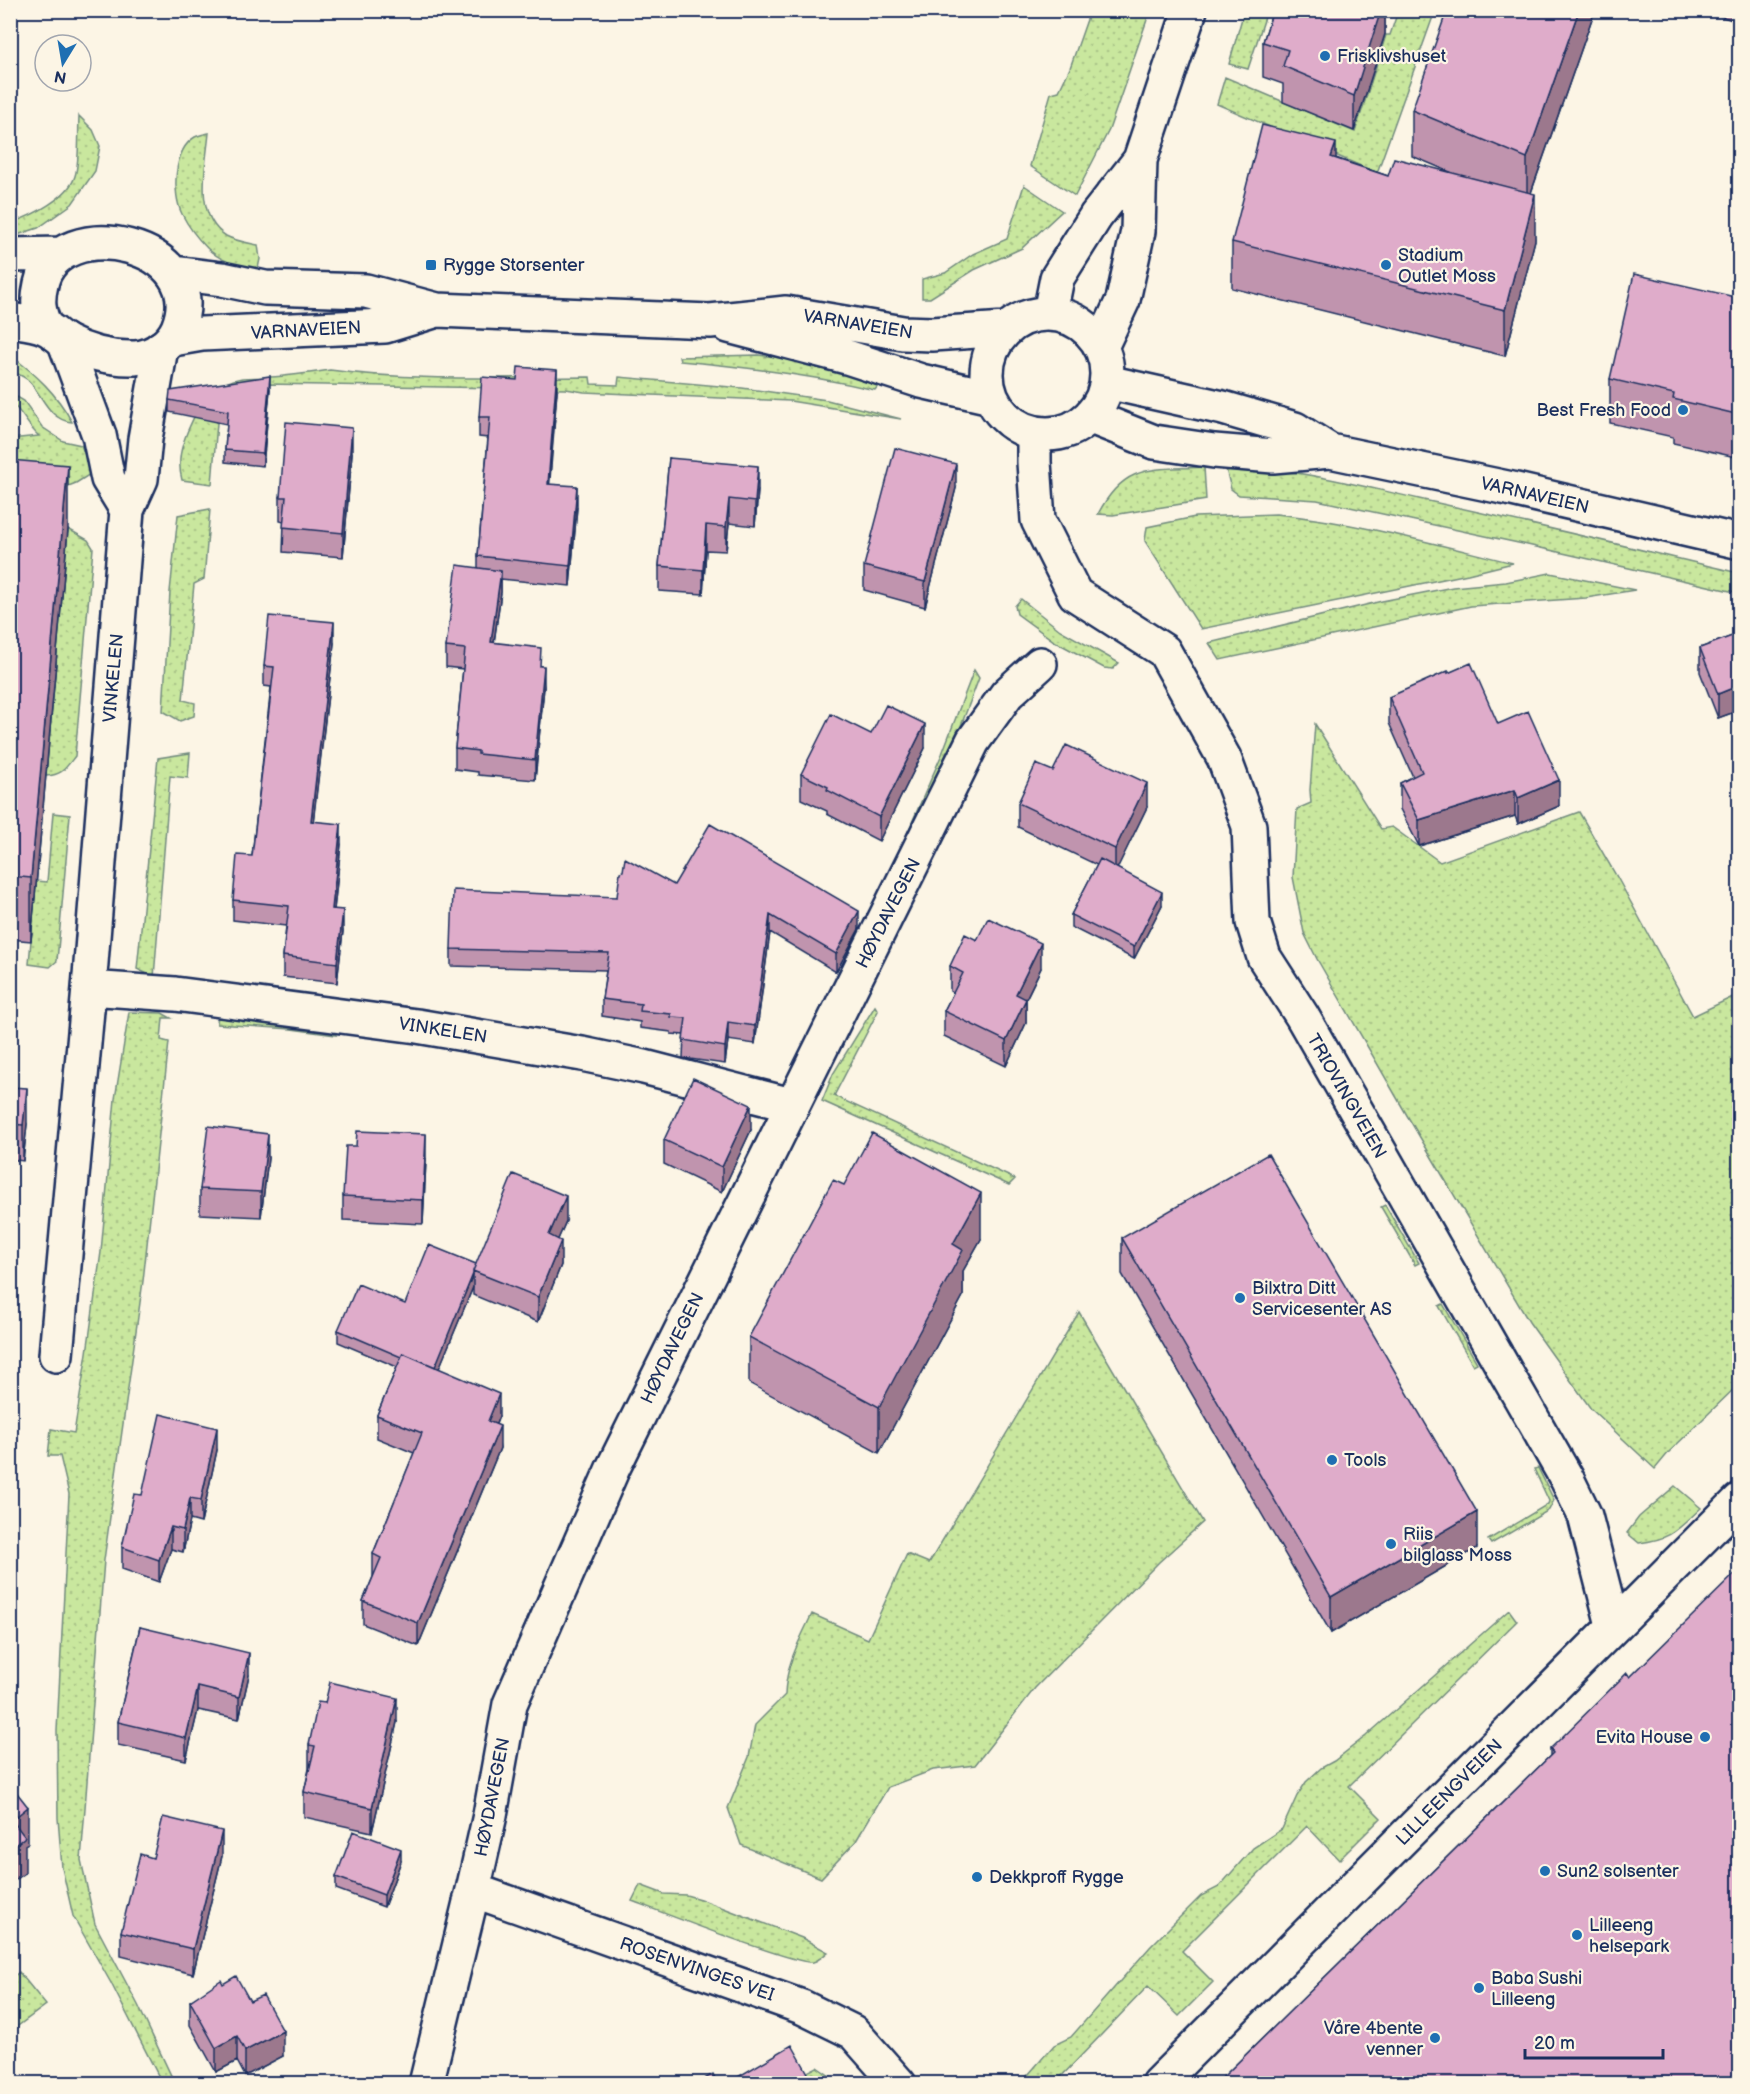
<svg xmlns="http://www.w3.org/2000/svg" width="1750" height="2094" viewBox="0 0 1750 2094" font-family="'Balsamiq Sans',sans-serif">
  <defs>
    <pattern id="grass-dots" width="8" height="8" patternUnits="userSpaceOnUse" patternTransform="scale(1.5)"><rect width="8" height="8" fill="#c9e79e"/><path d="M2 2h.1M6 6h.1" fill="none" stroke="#acc68a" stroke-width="1.8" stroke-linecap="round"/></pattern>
  </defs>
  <rect width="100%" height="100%" fill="#fcf5e5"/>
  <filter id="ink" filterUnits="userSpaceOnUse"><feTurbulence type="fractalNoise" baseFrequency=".0167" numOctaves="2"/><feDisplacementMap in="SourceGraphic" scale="12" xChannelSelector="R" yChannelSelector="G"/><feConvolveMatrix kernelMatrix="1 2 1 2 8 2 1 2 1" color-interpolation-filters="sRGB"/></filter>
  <g filter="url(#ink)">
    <path fill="url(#grass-dots)" stroke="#728b7e" stroke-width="1.5" d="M1090,11H1150L1109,130L1075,196L1030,166L1051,93L1059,91L1070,68Z
      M1244,11H1267L1248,69L1229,64Z
      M1398,11H1435L1377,173L1217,104L1225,77L1355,132L1386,35H1390Z
      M79,116L93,130L100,146L95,171L72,204L38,228L17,235L13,222C32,216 69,197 75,176C80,160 78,134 79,116Z
      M209,133C206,166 193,215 226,236C235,241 248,243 258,245L260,259L257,273C240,267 220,261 207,248C198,239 188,226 182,214C172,194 173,150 195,137C199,135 205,134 209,133Z
      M1024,185L1062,211L1022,248L974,270L930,298H922V279L945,273L973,254L1007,239Z
      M10,355C36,374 57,394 72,422C48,420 43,395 28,380C23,376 16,373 11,371Z
      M758,355C800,359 840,371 878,386L875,390C810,375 747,367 680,361L679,357Z
      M330,370C417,382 503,377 590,377L591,384L618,385L619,377L742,388L827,400L901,419L790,401L584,392L566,389L266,384L226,392L217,423L212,484L182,480C177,461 181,447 188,430C198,406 214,382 242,378C251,377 261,378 270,377C290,376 310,373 330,370Z
      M10,393L24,401L42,427L63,441L81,445L92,473L76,483L66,487L11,481V439L39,436C27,426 23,412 11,403Z
      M1204,467L1206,500L1113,515L1098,514C1125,462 1153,470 1204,467Z
      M1226,469C1291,466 1357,485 1419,499C1526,522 1633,548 1739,573V593L1523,544L1317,500L1239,495L1231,489Z
      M210,509L204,579L194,584L183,700L195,703L194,716L180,721L163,711L170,592L178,515Z
      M1276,514C1356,522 1435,544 1513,563L1468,574L1201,629L1145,541L1147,527L1195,517Z
      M68,529L88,540L93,548L75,756C65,769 62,775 46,776L10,627L17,562L64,565Z
      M1550,573L1635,590L1586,598L1471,606L1220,660L1209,643L1382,601L1453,587L1506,582Z
      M1021,599L1060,630L1119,663L1113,669L1104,668L1054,641L1017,614L1015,606Z
      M974,670L979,678L950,755L888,877L942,754Z
      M1315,724L1381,829L1392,827L1440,862L1579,812L1617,877L1693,1016L1739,994V1384L1669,1452L1655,1469L1591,1409L1529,1322L1408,1117L1317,959L1304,933L1293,877L1297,809L1311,803L1310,790Z
      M190,753L188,778L170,776L154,977L137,969L158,758Z
      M53,813L70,815L57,961L50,967L29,964L36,881L47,882Z
      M875,1006L878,1011L834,1096L1015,1179L1009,1185L822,1101L833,1074Z
      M129,1012L162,1013L171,1018H163L161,1040L169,1042L143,1281L104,1560L81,1860L95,1924L138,2005L175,2084L162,2083L111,1983L73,1916L62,1868L58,1818L57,1731L69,1494L60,1456H48L51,1429L74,1433L87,1353L101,1252L115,1099Z
      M218,1013L334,1031L336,1035L291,1029L217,1024Z
      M1385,1205L1419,1263L1415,1265L1381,1207Z
      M1443,1304L1477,1363L1473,1365L1439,1306Z
      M1079,1312L1203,1522L1159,1562L1035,1688L975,1765L933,1770L888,1787L856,1841L821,1878L741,1845L728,1808L749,1757L755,1725L785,1695C786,1664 799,1641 812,1614L868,1639L907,1554L929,1563Z
      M1538,1468L1554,1500L1549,1510L1491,1544L1488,1540L1548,1504L1549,1501L1534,1469Z
      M1675,1486L1701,1508C1677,1530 1672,1539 1639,1543L1627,1533L1639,1517Z
      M1509,1610L1517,1621L1349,1786L1381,1818L1339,1860L1307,1826L1182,1951L1213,1982L1179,2016L1148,1986L1055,2083H1021L1054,2045L1071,2037L1150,1947L1201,1896L1219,1887L1253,1848L1282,1829L1297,1796L1306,1782L1321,1768L1334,1761L1366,1736Z
      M640,1885L664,1894L686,1895L700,1899L802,1938L828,1952C824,1955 818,1961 813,1962C798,1966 656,1910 632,1901Z
      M19,1972L46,2005L11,2031V1979Z
      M817,2067L840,2083H794L792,2080Z"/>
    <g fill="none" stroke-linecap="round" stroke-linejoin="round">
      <g stroke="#1b2f5e" stroke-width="38">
        <path id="street" d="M64,340L99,435L108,479L127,510
          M1034,433V462L1038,520L1075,594L1164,651L1224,758L1249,826L1253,922L1264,957L1302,1016L1567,1479L1585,1516L1613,1625
          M89,988L175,994L417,1026L582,1054L644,1067L791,1105
          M56,1355L89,988L127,510L141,479L145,439L161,348
          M473,1890L802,2007L853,2032L899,2084
          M426,2084L473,1890L490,1815L510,1704L613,1468L973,741L1007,694L1040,664
          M1158,2084L1740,1500"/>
      </g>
      <g stroke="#1b2f5e" stroke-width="38">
        <path id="secondary" d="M10,255L61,254
          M174,273L222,279L265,288L366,291L437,310L710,321L786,313L903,333L932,334L1006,329
          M1050,313L1057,278L1096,216L1140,160
          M987 374a60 60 0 1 1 120 0a60 60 0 1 1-120 0Z
          M10,320C22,322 36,323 46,328C53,331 58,337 65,341C86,352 111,359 135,358C153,357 171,344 178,328C213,243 57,210 41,284C37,301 38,312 46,328
          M729,326L847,357L921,381L991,397
          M173,339L202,334L385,326L437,310
          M1101,347L1123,300L1138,231L1140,160L1190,10
          M1107,382L1223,408L1295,429L1330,451
          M1091,417L1154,442L1214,451L1273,456L1330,451L1512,489L1740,542"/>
      </g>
      <use href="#street" stroke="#fcf5e5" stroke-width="33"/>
      <use href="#secondary" stroke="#fcf5e5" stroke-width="33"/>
    </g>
    <path fill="#c094ae" stroke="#1b2f5e" stroke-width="1.5" d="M1273,10H1385V34L1354,131L1283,102V84L1263,77V42Z
      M1595,10L1531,193L1535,240L1505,356L1232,288V242L1336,158L1388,176L1455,174L1412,156V110Z
      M1704,10H1740V23Z
      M1740,298V458L1673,443V437L1610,423V379Z
      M270,389L263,466L225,462V450L227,424L169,412V400Z
      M557,391L549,484L577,507L570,586L501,579V592L494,643L541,666L544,687L535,780L478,775V772L455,769V748L463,669L446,667V647L478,568V556L488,438L479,437V417Z
      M352,453L343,557L283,552L284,522L280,521V497Z
      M669,458L758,490L755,526L729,523L726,551L706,550L703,594L659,591V566Z
      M10,460L68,529L31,941L10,939Z
      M956,488L925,607L864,590V566Z
      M1740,633V710L1718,718L1700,672V648Z
      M334,643L313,821L341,844L334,909L343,931L337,983L283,977V956L286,926L233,920V900L252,856L271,687L264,686V666Z
      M1448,673L1559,806L1518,824L1515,816L1419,846L1400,809V783L1413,777L1389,723V697Z
      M871,734L925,748L879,841L827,814V811L801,799V774Z
      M1053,771L1147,807L1117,868L1162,905L1134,959L1071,927V915L1097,865L1018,827V803Z
      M674,885L859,929L836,972L770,932L755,1044L728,1040L725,1064L683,1058L684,1035L671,1034V1032L640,1028V1022L602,1016V999L606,970L451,966V949L617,897Z
      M977,940L1041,968L1026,999V1023L1006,1066L944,1036V1011L953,993L950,991V966Z
      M10,1087L27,1124L23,1161L10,1159Z
      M751,1130L722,1192L664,1164V1140Z
      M268,1158L261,1217L200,1214V1189Z
      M426,1159L423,1224L343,1220V1196Z
      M844,1185L981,1239L963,1271V1296L879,1453L749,1383V1337Z
      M566,1221L558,1239L561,1265L538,1322L473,1295V1287L439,1368L499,1416L496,1424L500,1448L418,1646L363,1624V1601L373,1577V1554L414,1453L377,1438V1415L397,1367L338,1342V1330L405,1304L476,1264Z
      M1122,1238L1477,1548L1331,1633L1122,1274Z
      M217,1450L201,1523L190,1520L183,1552L171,1549L159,1582L122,1569V1547L142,1495Z
      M140,1627L249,1675L239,1719L198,1710L186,1760L118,1745V1722Z
      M1630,1677L1740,2084H1220V2080L1550,1756V1749Z
      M397,1722L372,1832L304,1817V1792L309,1769V1745Z
      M222,1856L193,1974L121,1956V1932L153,1858Z
      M401,1861L384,1907L336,1889V1877Z
      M223,1984L250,2001L283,2056L245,2076L237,2061L216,2072L190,2025V2001Z"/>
    <path fill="#9c788d" stroke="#1b2f5e" stroke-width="1.5" d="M1379,10H1385V34L1354,131V96Z
      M1579,10H1595L1527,204V158Z
      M1336,143V189L1331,157Z
      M1535,194V240L1505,356V310Z
      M557,370V391L548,505V484Z
      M270,376V389L263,466V453Z
      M352,428V453L343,557V533Z
      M956,464V488L925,607V582Z
      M68,465V529L31,941V878Z
      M758,466V490L755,526V502Z
      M577,486V507L570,586V566Z
      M729,499V523L726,551V527Z
      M706,525V550L703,594V570Z
      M501,571V592L491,663V642Z
      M334,622V643L311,841V821Z
      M544,666V687L535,780V760Z
      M1740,685V710L1718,718V694Z
      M925,724V748L879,841V817Z
      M1559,780V806L1518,824V798Z
      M1147,783V807L1115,873V849Z
      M1515,790V816L1419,846V820Z
      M341,824V844L332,929V909Z
      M1162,892V905L1134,959V947Z
      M343,910V931L337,983V963Z
      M859,911V929L836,972V954Z
      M770,915V932L755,1044V1026Z
      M1041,943V968L1016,1019V994Z
      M1026,999V1023L1006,1066V1041Z
      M728,1022V1040L725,1064V1047Z
      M27,1088V1124L23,1161V1125Z
      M751,1105V1130L722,1192V1167Z
      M268,1134V1158L261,1217V1192Z
      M426,1134V1159L423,1224V1200Z
      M981,1193V1239L963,1271V1296L879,1453V1407L953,1244Z
      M566,1196V1221L549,1260V1235Z
      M561,1241V1265L538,1322V1297Z
      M473,1274V1287L433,1383V1370Z
      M499,1394V1416L488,1444V1421Z
      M500,1426V1448L418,1646V1623Z
      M217,1428V1450L201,1523V1500Z
      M190,1498V1520L183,1552V1530Z
      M1477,1512V1548L1331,1633V1597Z
      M171,1527V1549L159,1582V1560Z
      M249,1653V1675L239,1719V1697Z
      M198,1687V1710L186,1760V1738Z
      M397,1698V1722L372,1832V1808Z
      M28,1807V1843L25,1845V1873L10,1884L12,1820Z
      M222,1831V1856L193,1974V1949Z
      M401,1849V1861L384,1907V1895Z
      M283,2031V2056L245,2076V2051Z
      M237,2036V2061L216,2072V2048Z"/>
    <path fill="#dfacca" stroke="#1b2f5e" stroke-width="1.5" d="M1273,10H1381L1354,96L1283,66L1288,50L1263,42Z
      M1447,10H1579L1527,158L1412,110Z
      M1262,125L1336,143L1331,157L1388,176L1394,158L1535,194L1505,310L1232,242Z
      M1634,274L1740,298V415L1673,399L1674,394L1610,379Z
      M518,367L557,370L548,484L577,486L570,566L478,556L490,417H479L482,377L517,380Z
      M270,376L263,453L225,450L228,411L169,400L170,391Z
      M286,422L352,428L343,533L283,527L286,497H280Z
      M895,448L956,464L925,582L864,566Z
      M669,458L758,466L755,502L729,499L726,527L706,525L703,570L659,566Z
      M10,460L68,465L31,878L10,876Z
      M457,565L501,571L491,642L541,648L540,666H544L535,760L478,754V751L455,748L465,649L446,647Z
      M269,616L334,622L311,821L341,824L332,909L343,910L337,963L283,956L289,906L233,900L237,855L252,856L274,667L264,666Z
      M1740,633V685L1718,694L1700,648Z
      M1471,663L1498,724L1528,711L1559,780L1518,798L1515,790L1419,820L1400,783L1422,772L1389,697L1448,671V673Z
      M886,705L925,724L879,817L827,790L828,787L801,774L831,714L871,734Z
      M1066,745L1147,783L1115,849L1018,803L1036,764L1053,771Z
      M710,824L859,911L836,954L770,915L755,1026L728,1022L725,1047L683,1040L686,1018L671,1017V1014L640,1011L641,1004L602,999L609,953L451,949L453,890L617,897L620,872L623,871L625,858L674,885Z
      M1100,859L1162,892L1134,947L1071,915Z
      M988,918L1041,943L1016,994L1026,999L1006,1041L944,1011L963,973L950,966L965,934L977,940Z
      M693,1078L751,1105L722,1167L664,1140Z
      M10,1087L27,1088L23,1125L10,1124Z
      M208,1126L268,1134L261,1192L200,1189Z
      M357,1131L426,1134L423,1200L343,1196L346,1146H356Z
      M872,1133L981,1193L953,1244L963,1250L879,1407L749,1337L833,1180L844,1185Z
      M1268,1154L1477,1512L1331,1597L1122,1238Z
      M513,1174L566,1196L549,1235L561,1241L538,1297L473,1271Z
      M429,1245L476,1264L473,1271V1274L435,1367L403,1353L401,1357L338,1330L358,1284L405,1304Z
      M403,1353L499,1394L488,1421L500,1426L418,1623L363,1601L381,1558L373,1554L422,1433L377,1415Z
      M160,1414L217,1428L201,1500L190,1498L183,1530L171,1527L159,1560L122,1547L134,1494L142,1495Z
      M1740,1569V2084H1224L1220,2080L1553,1753L1550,1749L1627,1673L1630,1677Z
      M140,1627L249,1653L239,1697L198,1687L186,1738L118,1722Z
      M330,1682L397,1698L372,1808L304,1792L315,1746L309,1745L318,1702L325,1703Z
      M10,1784L28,1807L12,1820L25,1837L10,1849Z
      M163,1817L222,1831L193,1949L121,1932L140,1854L153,1858Z
      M353,1831L401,1849L384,1895L336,1877Z
      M236,1976L250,2001L263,1995L283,2031L245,2051L237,2036L216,2048L190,2001L221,1980L223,1984Z
      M792,2045L814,2084H726Z
      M713,2074L718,2084H696Z"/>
  </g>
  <g fill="#1f6fb2" stroke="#fcf5e5" stroke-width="2">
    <circle cx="1325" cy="56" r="6"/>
    <rect x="425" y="259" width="12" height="12" rx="3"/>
    <circle cx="1386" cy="265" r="6"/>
    <circle cx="1683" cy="410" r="6"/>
    <circle cx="1240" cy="1298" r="6"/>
    <circle cx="1332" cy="1460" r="6"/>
    <circle cx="1391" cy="1544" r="6"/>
    <circle cx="1705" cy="1737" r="6"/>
    <circle cx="1545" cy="1871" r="6"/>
    <circle cx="977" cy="1877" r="6"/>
    <circle cx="1577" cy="1935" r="6"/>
    <circle cx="1479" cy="1988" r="6"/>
    <circle cx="1435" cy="2038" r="6"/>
  </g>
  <g text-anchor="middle" stroke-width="4.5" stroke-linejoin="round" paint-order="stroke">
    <g font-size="18" fill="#1b2f5e" stroke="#fcf5e5" text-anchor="start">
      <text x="1337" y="62">Frisklivshuset</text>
      <text x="1398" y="261">Stadium<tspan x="1398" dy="21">Outlet Moss</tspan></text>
      <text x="443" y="271">Rygge Storsenter</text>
      <text x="1671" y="416" text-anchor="end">Best Fresh Food</text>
      <text x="1252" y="1294">Bilxtra Ditt<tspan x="1252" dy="21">Servicesenter AS</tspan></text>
      <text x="1344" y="1466">Tools</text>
      <text x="1403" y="1540">Riis<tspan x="1403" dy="21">bilglass Moss</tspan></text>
      <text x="1693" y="1743" text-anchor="end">Evita House</text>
      <text x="1557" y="1877">Sun2 solsenter</text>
      <text x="989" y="1883">Dekkproff Rygge</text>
      <text x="1589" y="1931">Lilleeng<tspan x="1589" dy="21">helsepark</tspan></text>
      <text x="1491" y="1984">Baba Sushi<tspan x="1491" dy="21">Lilleeng</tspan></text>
      <text x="1423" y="2034" text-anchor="end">Våre 4bente<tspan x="1423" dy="21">venner</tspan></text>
    </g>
    <g font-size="18" fill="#1b2f5e" stroke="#fcf5e5">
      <text transform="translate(858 324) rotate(9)" y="6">VARNAVEIEN</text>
      <text transform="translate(306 330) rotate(-3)" y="6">VARNAVEIEN</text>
      <text transform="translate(1535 495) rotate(13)" y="6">VARNAVEIEN</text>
      <text transform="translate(113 678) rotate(-85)" y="6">VINKELEN</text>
      <text transform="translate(888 913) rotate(-63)" y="6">HØYDAVEGEN</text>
      <text transform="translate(443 1030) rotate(9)" y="6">VINKELEN</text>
      <text transform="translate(1347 1096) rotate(60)" y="6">TRIOVINGVEIEN</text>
      <text transform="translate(672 1348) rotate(-64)" y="6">HØYDAVEGEN</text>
      <text transform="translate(1449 1792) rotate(-45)" y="6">LILLEENGVEIEN</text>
      <text transform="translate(492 1797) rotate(-79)" y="6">HØYDAVEGEN</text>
      <text transform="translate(697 1969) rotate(19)" y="6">ROSENVINGES VEI</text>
    </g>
  </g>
  <rect width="1750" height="2094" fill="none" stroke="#fcf5e5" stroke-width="36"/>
  <rect x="18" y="18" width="1714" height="2058" fill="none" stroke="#1b2f5e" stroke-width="2" filter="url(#ink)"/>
  <g transform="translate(63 63) rotate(191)"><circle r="28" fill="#fcf5e5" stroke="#a2a6af" stroke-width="1.5"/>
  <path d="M0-4.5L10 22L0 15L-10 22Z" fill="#1f6fb2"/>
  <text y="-9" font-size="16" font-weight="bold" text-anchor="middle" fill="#1b2f5e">N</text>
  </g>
  <path d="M1525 2049v9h138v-9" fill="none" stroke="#1b2f5e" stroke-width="3"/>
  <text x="1534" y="2049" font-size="18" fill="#1b2f5e" stroke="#fcf5e5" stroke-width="4.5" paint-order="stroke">20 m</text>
</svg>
